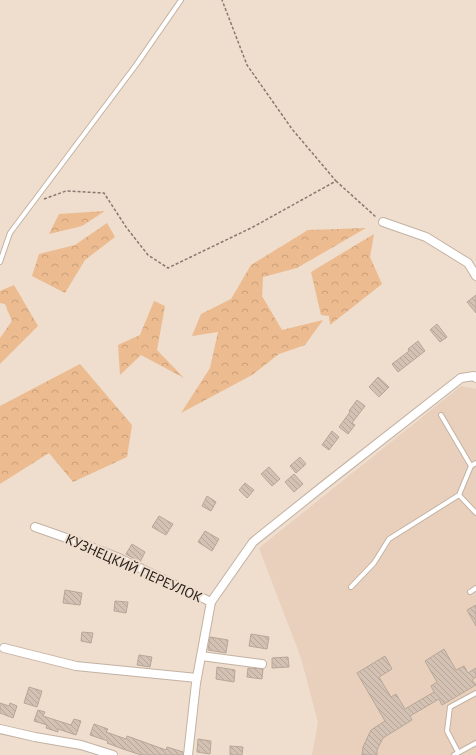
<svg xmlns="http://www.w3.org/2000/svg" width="476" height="755" viewBox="0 0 476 755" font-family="'PT Sans',sans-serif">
  <defs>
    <pattern id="forest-crowns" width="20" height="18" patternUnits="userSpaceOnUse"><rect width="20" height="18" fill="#ecbb8f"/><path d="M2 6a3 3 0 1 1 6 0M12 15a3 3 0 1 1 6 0" fill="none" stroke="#caa07b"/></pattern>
    <pattern id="building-back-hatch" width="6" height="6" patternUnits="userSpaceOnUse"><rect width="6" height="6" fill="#d3c2b3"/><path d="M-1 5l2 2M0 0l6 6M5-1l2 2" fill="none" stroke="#b5a699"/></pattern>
  </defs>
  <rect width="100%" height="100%" fill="#efddcd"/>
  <path fill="#e8d0bc" d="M461,386L476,389V755H312L318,722L301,658L259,548Z"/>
  <path fill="url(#forest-crowns)" d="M105,211L82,226L49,234L59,214Z
    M107,223L115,237L85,260L65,293L32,276L39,254L75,245Z
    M366,228L297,268L263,277L262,296L282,330L323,320L305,345L279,354L252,375L181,413L210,368L218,332L192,336L201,314L231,299L251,265L308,230Z
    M374,234L370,257L382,284L330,325L329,316L321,315L311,272Z
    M14,285L38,326L0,364V338L12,321L5,304L0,303V291Z
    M154,301L165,306L157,350L184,378L141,355L120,375L118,345L140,335Z
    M80,364L132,425L127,457L73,482L49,453L0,484V406Z"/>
  <path fill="url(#building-back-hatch)" stroke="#b8a798" d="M476,295V313L467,302Z
    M437,324L447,337L440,342L430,330Z
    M418,341L425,351L398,372L392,364L409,351L408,349Z
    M378,377L389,387L379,397L369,387Z
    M357,400L365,406L352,423L355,425L348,434L339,427L350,412L349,411Z
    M332,431L339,437L329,450L322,445Z
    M300,457L306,464L296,473L290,466Z
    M269,467L280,479L272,486L261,474Z
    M294,474L303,484L294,492L285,482Z
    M245,483L254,490L247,498L239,490Z
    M207,496L216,502L211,511L202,506Z
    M159,516L173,524L166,535L152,527Z
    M205,531L219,539L212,551L198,542Z
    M132,544L145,552L140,562L126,554Z
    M65,590L82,593L80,605L63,603Z
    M115,601L128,602L126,613L114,611Z
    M476,605V626L467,610Z
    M82,632L93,633L91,643L81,641Z
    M251,634L269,637L267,649L249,646Z
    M210,637L228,640L226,653L208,650Z
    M444,649L456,670L464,666L468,673L476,668V677L472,680L476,685L442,705L439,699L410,716L412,720L383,738L377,750V755H362L363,747L371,730L385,721L357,673L385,656L392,669L379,677L391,697L396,694L405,709L434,692L431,686L437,682L425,661Z
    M139,655L152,657L150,667L137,665Z
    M288,657L289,667L272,668V658Z
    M217,667L235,670L234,682L216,679Z
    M248,668L263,669L262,679L247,677Z
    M29,687L42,691L37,707L24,703Z
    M0,703L9,706L10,703L17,706L13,718L0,713Z
    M38,710L45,712L43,716L71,725L74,719L81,721L76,735L58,729V732L46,728L47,725L34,721Z
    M94,724L108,729L106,732L126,739L127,736L166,750L167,747L183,752V755H141L123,749L107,743L108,741L90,735Z
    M198,739L211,741L210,754L197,752Z
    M230,746L243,747L242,755H230Z"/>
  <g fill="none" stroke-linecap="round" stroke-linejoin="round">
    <g stroke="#c3b2a3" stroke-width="6">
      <path id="lane" d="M0,262L10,233L136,65L181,0
        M441,415L471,466
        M459,495L476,513
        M351,587L374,563L389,539L459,495L471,466L476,463
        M470,592L476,588
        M458,752L447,731L450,707L476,693
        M454,755L476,743"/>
    </g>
    <g stroke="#c3b2a3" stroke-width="10">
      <path id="street" d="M383,222L426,237L468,263L476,276
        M35,527L75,541L119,558L211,602
        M4,648L76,666L197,678
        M201,656L262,664
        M0,729L35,737L81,745L113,755
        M188,755L196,683L211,602L253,542L323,486L461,378L474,376L476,378"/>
    </g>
    <path stroke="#86796f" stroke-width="1.5" stroke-dasharray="3 2" stroke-linecap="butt" d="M336,181L376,217
      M44,199L66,191L104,193L126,227L148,255L168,268L253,227L336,181L292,129L247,65L222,0"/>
    <use href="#lane" stroke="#fff" stroke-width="4"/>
    <use href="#street" stroke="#fff" stroke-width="8"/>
  </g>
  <g text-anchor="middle" stroke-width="4" stroke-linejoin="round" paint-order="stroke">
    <g font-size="14" fill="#231c17" stroke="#efddcd">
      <text transform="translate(134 568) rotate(24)" y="5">КУЗНЕЦКИЙ ПЕРЕУЛОК</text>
    </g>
  </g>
</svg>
